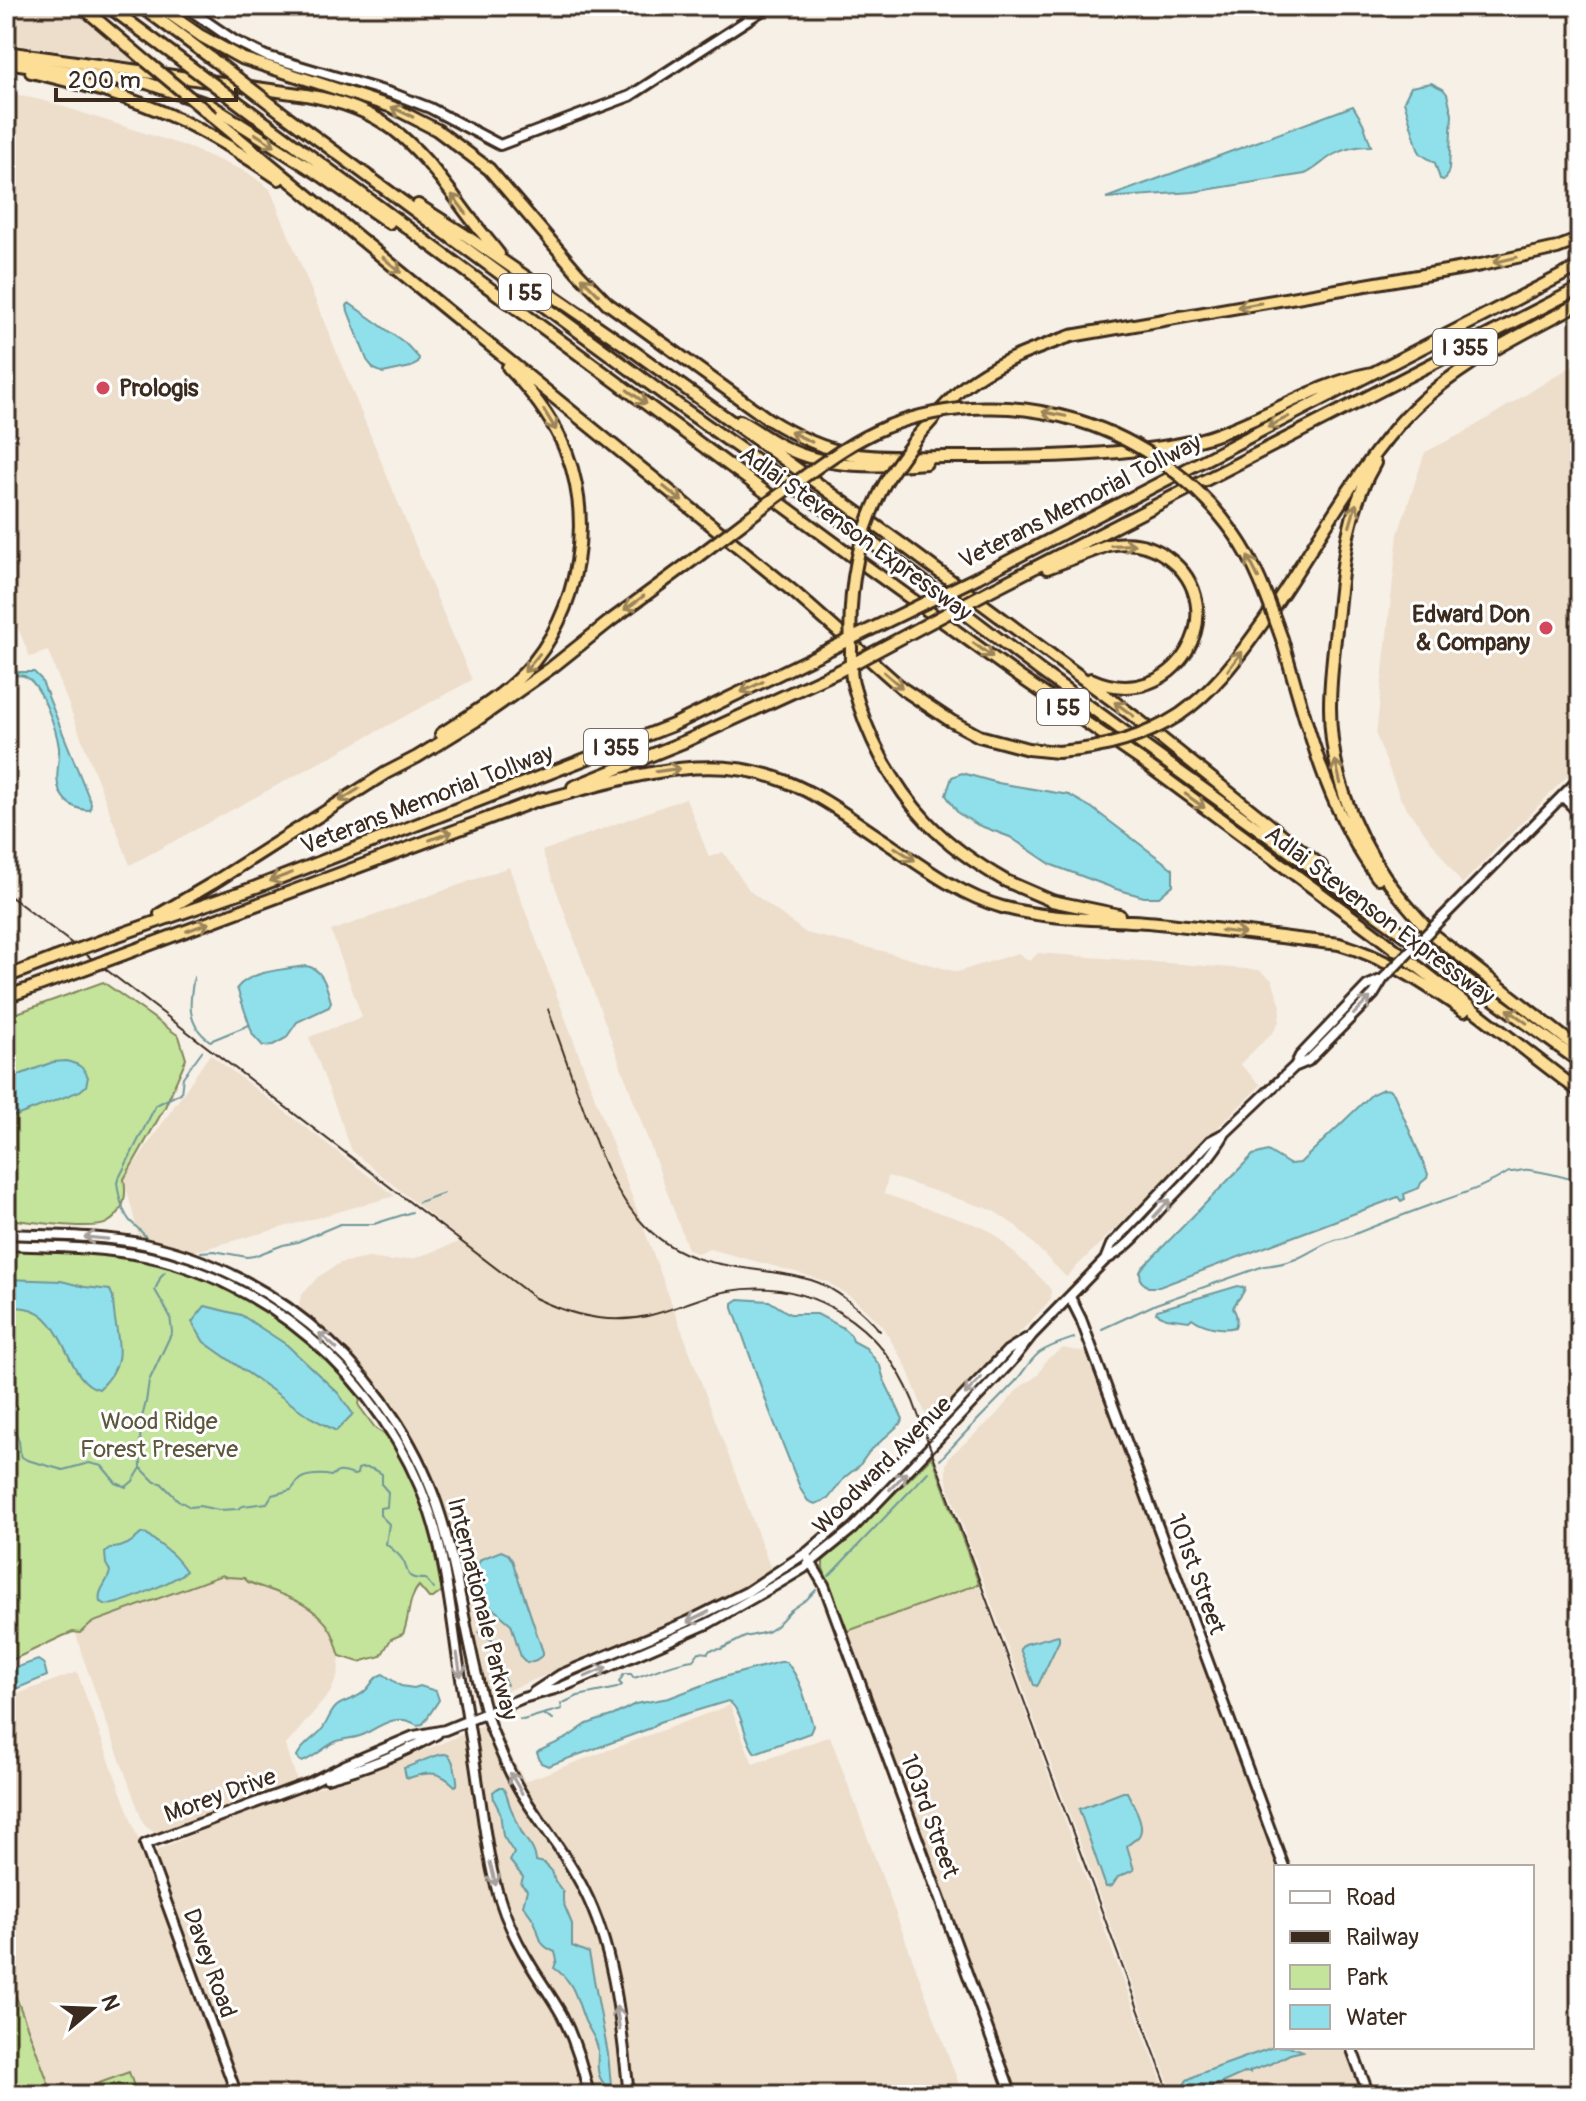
<svg xmlns="http://www.w3.org/2000/svg" width="1586" height="2101" viewBox="0 0 1586 2101" font-family="Pangolin,sans-serif">
  <rect width="100%" height="100%" fill="#f7f0e7"/>
  <filter id="ink" filterUnits="userSpaceOnUse"><feTurbulence type="fractalNoise" baseFrequency=".0125" numOctaves="2"/><feDisplacementMap in="SourceGraphic" scale="16" xChannelSelector="R" yChannelSelector="G"/><feConvolveMatrix kernelMatrix="1 2 1 2 8 2 1 2 1" color-interpolation-filters="sRGB"/></filter>
  <g filter="url(#ink)">
    <path fill="#eddecb" d="M6,6H72L137,62L6,43Z
      M6,92L49,102L185,146L247,172L270,189L437,598L472,680L130,865L48,651L30,657L18,628L6,633Z
      M1580,361V763L1462,884L1401,800L1376,735L1398,534L1425,452L1465,432Z
      M686,798L709,857L723,852L750,891L806,933L882,951L957,972L1018,953L1030,961L1038,953L1259,970L1272,980L1281,1006L1279,1021L1274,1031L1240,1064L1261,1085L1066,1277L1016,1226L992,1210L888,1176L884,1194L980,1226L992,1232L1043,1280L1051,1290L1050,1300L1046,1305L930,1426L905,1364L891,1341L881,1325L854,1299L827,1282L799,1273L710,1249L696,1253L688,1249L542,851Z
      M509,867L772,1572L704,1610L495,1696L487,1693L484,1689L449,1528L435,1486L425,1463L399,1416L371,1378L339,1344L302,1312L299,1303L301,1296L318,1277L340,1263L369,1258L390,1261L415,1258L462,1241L352,1151L309,1037L362,1017L331,931Z
      M210,1054L395,1196L186,1254L140,1241L124,1179Z
      M1063,1348L1085,1352L1166,1564L1279,1867H1276V2046L1199,2074L1183,2082L1193,2092L1199,2091L1300,2051L1292,2047H1346L1364,2095H1173L948,1486L946,1475V1465L949,1457L993,1418L1019,1388L1038,1375L1047,1359Z
      M222,1575L244,1578L258,1586L294,1600L316,1613L330,1630L340,1656L338,1675L330,1693L286,1745L297,1781L162,1831L153,1832L145,1826L142,1820L82,1655L75,1630Z
      M979,1584L1115,1958L1167,2095H1018L985,2008L845,1632Z
      M77,1672L232,2095H137L129,2072L67,2095H53L6,1970V1698Z
      M730,1705L753,1764L830,1736L963,2095H244L155,1851L217,1824L435,1746L496,1720L510,1754L525,1781Z"/>
    <path fill="#c4e39b" stroke="#80865c" stroke-width="2" d="M103,982L179,1036L186,1059L165,1107L124,1179C127,1196 124,1213 107,1223C93,1231 26,1221 6,1219V1017Z
      M6,1250C45,1252 84,1251 122,1257C223,1271 295,1323 360,1397L359,1406L376,1429L389,1437L412,1482L429,1525L442,1591L433,1598H429L419,1586C407,1599 410,1618 403,1634L391,1639L381,1656L359,1662L340,1656C337,1648 335,1638 331,1631C315,1602 276,1593 248,1582L244,1578L226,1577L222,1575L91,1623L80,1633L73,1632L63,1636L6,1663Z
      M932,1456L979,1584L845,1632L823,1568V1561L867,1521Z
      M6,1970L51,2090L53,2095H6Z
      M129,2072L137,2095H67Z"/>
    <path fill="#90e0eb" stroke="#6e9799" stroke-width="2" d="M1431,83L1443,89L1447,94L1452,114L1449,169L1446,179L1443,180L1440,179L1435,163L1421,154L1418,149L1404,101L1411,87Z
      M1353,106L1363,123L1371,146C1358,146 1345,148 1333,155C1323,161 1316,169 1305,174L1193,192L1106,198Z
      M349,303L405,343L419,358L418,363L411,367L383,373L374,369L367,360L348,311L347,306Z
      M6,665L18,672H34L41,679L91,803L90,810C77,810 66,804 60,792C54,778 60,762 59,748C57,731 41,682 24,676C18,674 12,676 6,679Z
      M962,773L998,783L1069,795L1092,808L1173,869V885L1159,897H1144L1116,889L1052,865L1010,837L978,825L958,813L946,795L952,777Z
      M306,966C323,968 327,988 331,1002L329,1007L297,1022L286,1038L273,1045L263,1046L253,1035L237,988C250,971 285,969 306,966Z
      M66,1061C78,1064 83,1066 88,1077L86,1086L80,1091L16,1116H8L6,1118V1080L53,1062Z
      M1383,1089L1390,1090L1394,1094L1428,1174L1427,1178L1421,1183L1419,1188L1404,1194L1405,1199L1401,1201L1398,1197L1159,1287H1148L1141,1281L1140,1272L1142,1268L1253,1155L1268,1151L1289,1164L1300,1163L1372,1094Z
      M6,1279L61,1281L85,1287L110,1290L113,1297C113,1335 133,1359 99,1389C65,1382 67,1314 25,1308C18,1307 13,1306 6,1308Z
      M1238,1286L1245,1288C1243,1296 1236,1300 1233,1308C1237,1314 1238,1320 1235,1327C1222,1331 1202,1326 1192,1318L1189,1321L1166,1318L1156,1313L1157,1310Z
      M739,1299L769,1301L790,1314H817L842,1327L851,1335L853,1341L866,1348L880,1366L884,1380L900,1413L903,1419L901,1423L869,1452L859,1466L845,1477L828,1499L815,1504L808,1501L801,1490L770,1412L733,1308V1303Z
      M205,1306L241,1315L287,1345L338,1393L353,1414L336,1431L310,1417L204,1342L192,1322Z
      M142,1533L147,1534C163,1549 173,1551 186,1571C175,1581 128,1601 113,1604C105,1605 107,1605 100,1602C97,1589 109,1582 110,1571L106,1564L105,1553L110,1548C122,1549 133,1542 142,1533Z
      M501,1551L508,1554L512,1560L543,1652V1655L536,1660L527,1663L521,1657L511,1624L484,1601L477,1566L481,1559Z
      M1058,1635L1059,1636V1641L1039,1683L1037,1686L1034,1685L1020,1649L1025,1644Z
      M38,1660L44,1664L47,1676L6,1693V1671Z
      M780,1662H786C801,1678 807,1705 813,1726L810,1733L755,1753C743,1738 744,1711 728,1701L659,1722L651,1728L548,1766L541,1763L537,1753L539,1751L567,1738L587,1724L614,1715L635,1704L669,1698L727,1676Z
      M383,1674L401,1686L414,1688L420,1686L436,1691L439,1700L423,1724L417,1725C397,1713 383,1724 365,1734C355,1739 344,1738 335,1742C323,1748 315,1757 302,1762L299,1760L297,1756C304,1742 316,1738 323,1728C328,1721 330,1712 337,1706C345,1700 357,1699 365,1691C372,1685 373,1677 383,1674Z
      M443,1754C445,1754 447,1754 448,1755C453,1757 458,1780 457,1785L455,1786C440,1771 429,1771 409,1778L406,1777L404,1768C418,1764 430,1756 443,1754Z
      M498,1788H503C508,1795 508,1804 513,1813C516,1819 518,1824 521,1831C526,1842 535,1847 536,1861L544,1863L552,1871L555,1881L563,1892V1902L572,1924V1946L589,1953L608,2054L611,2085H605C595,2074 598,2063 598,2050C597,2039 589,2030 585,2021C576,1999 575,1982 554,1968L557,1960L555,1952C536,1944 542,1937 534,1921C531,1915 526,1910 523,1905L527,1890L521,1884L523,1877L510,1861L514,1853L503,1836L500,1812L494,1800L493,1792Z
      M1123,1792H1127L1129,1796C1134,1806 1147,1827 1138,1837C1135,1840 1131,1842 1127,1846L1134,1870L1118,1877L1112,1886L1106,1887L1079,1809Z
      M1276,2046L1292,2047L1303,2051L1290,2054L1270,2064L1250,2071V2073L1246,2072L1217,2085L1188,2093L1183,2086L1187,2080L1199,2074Z"/>
    <g fill="none" stroke-linecap="round" stroke-linejoin="round">
      <path stroke="#6e9799" stroke-width="2" d="M194,977C189,1003 186,1024 210,1041L249,1025
        M419,1202L444,1193
        M148,1241C144,1232 137,1228 130,1221C123,1213 118,1194 117,1182L156,1105L181,1093L183,1077L202,1051
        M201,1252L214,1251L247,1257L254,1256L283,1245L297,1242L340,1224H374L412,1212
        M1102,1329L1156,1304L1264,1266C1275,1265 1286,1263 1296,1259C1313,1252 1326,1240 1345,1238C1374,1226 1403,1215 1433,1204C1461,1194 1483,1188 1509,1172C1516,1173 1521,1169 1529,1170C1545,1172 1561,1176 1577,1181
        M6,1407L19,1441L20,1451L22,1457L27,1460L63,1470L89,1463L102,1466L116,1483L126,1487L133,1481L141,1468L140,1425L146,1402L149,1381L172,1332L170,1316L155,1290L161,1276L165,1272
        M940,1460C964,1433 990,1408 1015,1382C1023,1373 1029,1361 1039,1353C1049,1346 1062,1342 1074,1338
        M141,1468L155,1482L161,1483L178,1500L190,1507L199,1506L219,1510L238,1509L243,1506L267,1503L272,1495L291,1490C294,1487 296,1483 299,1480C305,1474 324,1474 331,1476C340,1469 344,1472 354,1475L357,1474L358,1469C367,1466 374,1468 382,1474V1485L388,1492L387,1507L380,1508V1515L389,1524L386,1544C391,1548 399,1554 402,1559C411,1572 402,1579 426,1579L434,1589
        M829,1576L928,1472
        M478,1632L492,1640L501,1674L507,1685
        M543,1714L562,1709L561,1704L578,1696L617,1688L622,1685L619,1682L624,1674H631L634,1678C654,1672 673,1662 693,1660L699,1652L708,1653L710,1650L721,1649L745,1637L767,1632L776,1626L791,1610L807,1599L816,1590
        M520,1719L523,1720L543,1714L553,1719"/>
      <g stroke="#3b2a1e" stroke-width="14">
        <path id="secondary" d="M184,6L235,41L266,56L394,94L430,108L500,145L630,96L769,6
          M1563,797L1580,814
          M1440,920L1580,778
          M1296,1066L1308,1061L1374,994L1383,979
          M6,1234C52,1236 99,1235 144,1244C282,1273 400,1383 441,1517C457,1569 464,1623 477,1676C481,1694 484,1711 491,1728C500,1751 509,1773 522,1794C542,1826 567,1855 584,1890C616,1953 621,2026 629,2095
          M6,1245C52,1247 99,1247 145,1256C285,1285 403,1402 438,1540C447,1577 452,1616 457,1654C464,1698 472,1741 478,1785C483,1815 486,1845 493,1875C500,1906 513,1936 530,1964C540,1981 552,1997 562,2015C575,2041 583,2067 589,2095
          M1105,1260L1111,1245L1210,1141L1225,1133L1295,1066L1300,1056L1367,986L1383,979
          M1070,1297L1081,1319L1284,1867
          M808,1558L824,1585L1012,2095
          M534,1692L560,1675L687,1622L747,1592L809,1551L846,1519L1007,1351L1026,1339
          M327,1778C365,1768 403,1753 437,1734
          M1351,2047L1369,2095
          M237,2095L145,1844L309,1783L343,1766L414,1736L445,1730L523,1698L562,1687L709,1623L774,1586L804,1568L852,1529L1011,1362L1032,1335L1105,1260C1129,1248 1146,1224 1164,1205C1186,1182 1210,1160 1225,1133"/>
      </g>
      <g stroke="#3b2a1e" stroke-width="16">
        <path id="highway" d="M81,6L146,61
          M108,6L185,63
          M141,6L219,64
          M158,6L201,36L241,58L392,107L437,130L489,169L578,273L607,303L768,419C794,435 820,448 851,454C883,459 916,457 948,457C1005,457 1062,457 1119,452C1149,449 1179,446 1209,437C1265,419 1314,384 1372,373
          M6,52L306,95C384,108 412,140 457,200C470,219 485,236 499,254
          M6,62L147,83L210,105L322,176L389,223
          M31,72C82,84 131,97 178,119C214,136 247,157 279,179
          M244,107L852,556L1017,675L1142,761L1374,933L1580,1092
          M281,112L681,407L870,541L1042,672L1580,1062
          M213,117L443,307L795,593L903,689L951,721L979,736L1028,749L1058,752
          M418,205L465,235L632,350L903,545L1136,718L1321,866
          M740,421C755,429 769,440 784,447C826,469 880,467 926,463
          M917,437C932,420 947,402 964,387C995,362 1035,349 1071,336L1481,265L1557,248L1580,239
          M1375,463C1348,509 1343,558 1338,610C1335,642 1330,674 1330,707C1330,768 1351,828 1386,878C1399,898 1417,916 1432,934
          M1047,568L1108,545C1129,541 1150,544 1167,557C1237,607 1175,717 1091,679
          M978,577L1580,266
          M989,591L1580,288
          M1282,639C1306,720 1326,809 1378,878
          M1179,715C1212,692 1234,663 1257,631C1306,563 1344,487 1399,424C1448,368 1516,338 1580,303
          M441,734C470,715 500,698 524,673C580,614 597,514 561,440C548,413 529,389 508,367
          M573,787L686,741L839,671
          M538,801C619,781 705,748 787,782C820,795 850,818 880,838C918,863 957,894 1002,907C1053,921 1106,918 1158,923C1219,929 1279,937 1339,944C1385,957 1425,984 1464,1011
          M1006,881L1052,901L1119,915
          M160,914L213,883L386,773L417,757L477,720L551,668L610,621L697,557
          M1427,930L1580,1050
          M107,939L256,887L673,725L822,653
          M124,954L543,798
          M6,977L55,958
          M6,997L70,974"/>
      </g>
      <use href="#secondary" stroke="#fff" stroke-width="8"/>
      <use href="#highway" stroke="#fcde96" stroke-width="10"/>
      <path stroke="#3b2a1e" stroke-width="2" d="M6,893L535,1298C570,1315 608,1325 647,1316C675,1310 700,1296 729,1291C812,1277 882,1326 913,1401L1170,2095
        M548,1009C560,1042 571,1075 583,1107C599,1152 611,1191 645,1226C693,1275 753,1263 811,1280C835,1287 864,1312 880,1331"/>
      <g stroke="#3b2a1e" stroke-width="14" stroke-linecap="butt">
        <path id="secondary-bridge" d="M1383,979L1440,920"/>
      </g>
      <g stroke="#3b2a1e" stroke-width="16" stroke-linecap="butt">
        <path id="highway-bridge" d="M146,61L213,117
          M185,63L244,107
          M219,64L281,112
          M917,437C904,455 889,473 880,493C856,542 848,594 851,648C851,660 850,673 853,684C866,735 892,785 928,823C951,847 978,865 1006,881
          M697,557C729,533 761,508 794,484C823,463 852,441 886,427C1013,378 1157,424 1235,535C1257,566 1269,603 1282,639
          M822,653L978,577
          M839,671L989,591
          M1058,752C1102,749 1142,739 1179,715
          M55,958L107,939
          M70,974L124,954"/>
      </g>
      <use href="#secondary-bridge" stroke="#fff" stroke-width="8"/>
      <use href="#highway-bridge" stroke="#fcde96" stroke-width="10"/>
    </g>
    <defs><path id="oneway-shaft" d="M-6 0H5M1.5-3L5.5 0L1.5 3" fill="none" stroke-width="1.6" stroke-linecap="round" stroke-linejoin="round" transform="scale(2)"/></defs>
    <g stroke="#9c845a">
      <use href="#oneway-shaft" transform="translate(402 112) rotate(-155)"/>
      <use href="#oneway-shaft" transform="translate(265 140) rotate(33)"/>
      <use href="#oneway-shaft" transform="translate(459 204) rotate(-127)"/>
      <use href="#oneway-shaft" transform="translate(1505 260) rotate(167)"/>
      <use href="#oneway-shaft" transform="translate(392 265) rotate(40)"/>
      <use href="#oneway-shaft" transform="translate(590 286) rotate(-134)"/>
      <use href="#oneway-shaft" transform="translate(1249 305) rotate(170)"/>
      <use href="#oneway-shaft" transform="translate(637 397) rotate(36)"/>
      <use href="#oneway-shaft" transform="translate(1054 414) rotate(-169)"/>
      <use href="#oneway-shaft" transform="translate(550 420) rotate(59)"/>
      <use href="#oneway-shaft" transform="translate(1278 422) rotate(153)"/>
      <use href="#oneway-shaft" transform="translate(801 437) rotate(-155)"/>
      <use href="#oneway-shaft" transform="translate(673 494) rotate(39)"/>
      <use href="#oneway-shaft" transform="translate(1353 515) rotate(-74)"/>
      <use href="#oneway-shaft" transform="translate(1123 545) rotate(-2)"/>
      <use href="#oneway-shaft" transform="translate(1253 567) rotate(-117)"/>
      <use href="#oneway-shaft" transform="translate(634 603) rotate(144)"/>
      <use href="#oneway-shaft" transform="translate(983 650) rotate(36)"/>
      <use href="#oneway-shaft" transform="translate(1235 661) rotate(-53)"/>
      <use href="#oneway-shaft" transform="translate(532 663) rotate(129)"/>
      <use href="#oneway-shaft" transform="translate(893 680) rotate(41)"/>
      <use href="#oneway-shaft" transform="translate(752 687) rotate(154)"/>
      <use href="#oneway-shaft" transform="translate(1124 709) rotate(-144)"/>
      <use href="#oneway-shaft" transform="translate(668 770) rotate(-8)"/>
      <use href="#oneway-shaft" transform="translate(1338 772) rotate(-103)"/>
      <use href="#oneway-shaft" transform="translate(349 795) rotate(148)"/>
      <use href="#oneway-shaft" transform="translate(1195 801) rotate(36)"/>
      <use href="#oneway-shaft" transform="translate(441 836) rotate(-20)"/>
      <use href="#oneway-shaft" transform="translate(905 854) rotate(33)"/>
      <use href="#oneway-shaft" transform="translate(281 877) rotate(159)"/>
      <use href="#oneway-shaft" transform="translate(198 927) rotate(-20)"/>
      <use href="#oneway-shaft" transform="translate(1233 932) rotate(7)"/>
      <use href="#oneway-shaft" transform="translate(1517 1016) rotate(-144)"/>
    </g>
    <g stroke="#a79f9a">
      <use href="#oneway-shaft" transform="translate(1362 1006) rotate(-45)"/>
      <use href="#oneway-shaft" transform="translate(1162 1208) rotate(-47)"/>
      <use href="#oneway-shaft" transform="translate(96 1238) rotate(-175)"/>
      <use href="#oneway-shaft" transform="translate(328 1341) rotate(-138)"/>
      <use href="#oneway-shaft" transform="translate(973 1386) rotate(134)"/>
      <use href="#oneway-shaft" transform="translate(898 1481) rotate(-46)"/>
      <use href="#oneway-shaft" transform="translate(698 1617) rotate(154)"/>
      <use href="#oneway-shaft" transform="translate(459 1665) rotate(81)"/>
      <use href="#oneway-shaft" transform="translate(596 1672) rotate(-24)"/>
      <use href="#oneway-shaft" transform="translate(516 1783) rotate(-120)"/>
      <use href="#oneway-shaft" transform="translate(493 1874) rotate(76)"/>
      <use href="#oneway-shaft" transform="translate(618 2018) rotate(-98)"/>
    </g>
  </g>
  <g fill="#d1495b" stroke="#fff" stroke-width="3">
    <circle cx="103" cy="388" r="8"/>
    <circle cx="1546" cy="628" r="8"/>
  </g>
  <g text-anchor="middle" stroke-width="6" stroke-linejoin="round" paint-order="stroke">
    <g fill="#fff" stroke="#766a62" stroke-width="2">
      <rect x="499" y="274" width="52" height="36" rx="6"/>
      <rect x="1433" y="329" width="64" height="36" rx="6"/>
      <rect x="1037" y="689" width="52" height="36" rx="6"/>
      <rect x="584" y="729" width="64" height="36" rx="6"/>
    </g>
    <g font-size="22" font-weight="bold" fill="#3b2a1e">
      <text x="525" y="300">I 55</text>
      <text x="1465" y="355">I 355</text>
      <text x="1063" y="715">I 55</text>
      <text x="616" y="755">I 355</text>
    </g>
    <g font-size="24" font-weight="bold" fill="#3b2a1e" stroke="#fff" text-anchor="start">
      <text x="119" y="396">Prologis</text>
      <text x="1530" y="622" text-anchor="end">Edward Don<tspan x="1530" dy="28">&amp; Company</tspan></text>
    </g>
    <g font-size="24" fill="#3b2a1e" stroke="#fff">
      <text transform="translate(1080 501) rotate(-27)" y="8">Veterans Memorial Tollway</text>
      <text transform="translate(856 533) rotate(36)" y="8">Adlai Stevenson Expressway</text>
      <text transform="translate(427 799) rotate(-21)" y="8">Veterans Memorial Tollway</text>
      <text transform="translate(1380 915) rotate(37)" y="8">Adlai Stevenson Expressway</text>
      <text transform="translate(882 1465) rotate(-45)" y="8">Woodward Avenue</text>
      <text transform="translate(1197 1574) rotate(70)" y="8">101st Street</text>
      <text transform="translate(483 1609) rotate(76)" y="8">Internationale Parkway</text>
      <text transform="translate(220 1795) rotate(-20)" y="8">Morey Drive</text>
      <text transform="translate(930 1816) rotate(70)" y="8">103rd Street</text>
      <text transform="translate(210 1963) rotate(70)" y="8">Davey Road</text>
    </g>
    <g font-size="24" fill="#5d583d" stroke="#fff">
      <text x="159" y="1429">Wood Ridge<tspan x="159" dy="28">Forest Preserve</tspan></text>
    </g>
  </g>
  <rect width="1586" height="2101" fill="none" stroke="#fff" stroke-width="32"/>
  <rect x="16" y="16" width="1554" height="2069" fill="none" stroke="#3b2a1e" stroke-width="3" filter="url(#ink)"/>
  <rect x="1274" y="1865" width="260" height="184" fill="#ffffff" stroke="#b1aaa5" stroke-width="2"/>
  <rect x="1290" y="1891" width="40" height="12" fill="#ffffff" stroke="#b1aaa5" stroke-width="2"/>
  <text x="1346" y="1905" font-size="24" fill="#3b2a1e">Road</text>
  <rect x="1290" y="1931" width="40" height="12" fill="#3b2a1e" stroke="#b1aaa5" stroke-width="2"/>
  <text x="1346" y="1945" font-size="24" fill="#3b2a1e">Railway</text>
  <rect x="1290" y="1965" width="40" height="24" fill="#c4e39b" stroke="#b1aaa5" stroke-width="2"/>
  <text x="1346" y="1985" font-size="24" fill="#3b2a1e">Park</text>
  <rect x="1290" y="2005" width="40" height="24" fill="#90e0eb" stroke="#b1aaa5" stroke-width="2"/>
  <text x="1346" y="2025" font-size="24" fill="#3b2a1e">Water</text>
  <g transform="translate(92 2009) rotate(71)" stroke="#ffffff" stroke-width="6" paint-order="stroke">
  <path d="M0-6L14 30L0 20L-14 30Z" fill="#3b2a1e"/>
  <text y="-12" font-size="22" font-weight="bold" text-anchor="middle" fill="#3b2a1e">N</text>
  </g>
  <path d="M56 88v12h180v-12" fill="none" stroke="#3b2a1e" stroke-width="4"/>
  <text x="68" y="88" font-size="24" fill="#3b2a1e" stroke="#ffffff" stroke-width="6" paint-order="stroke">200 m</text>
</svg>
